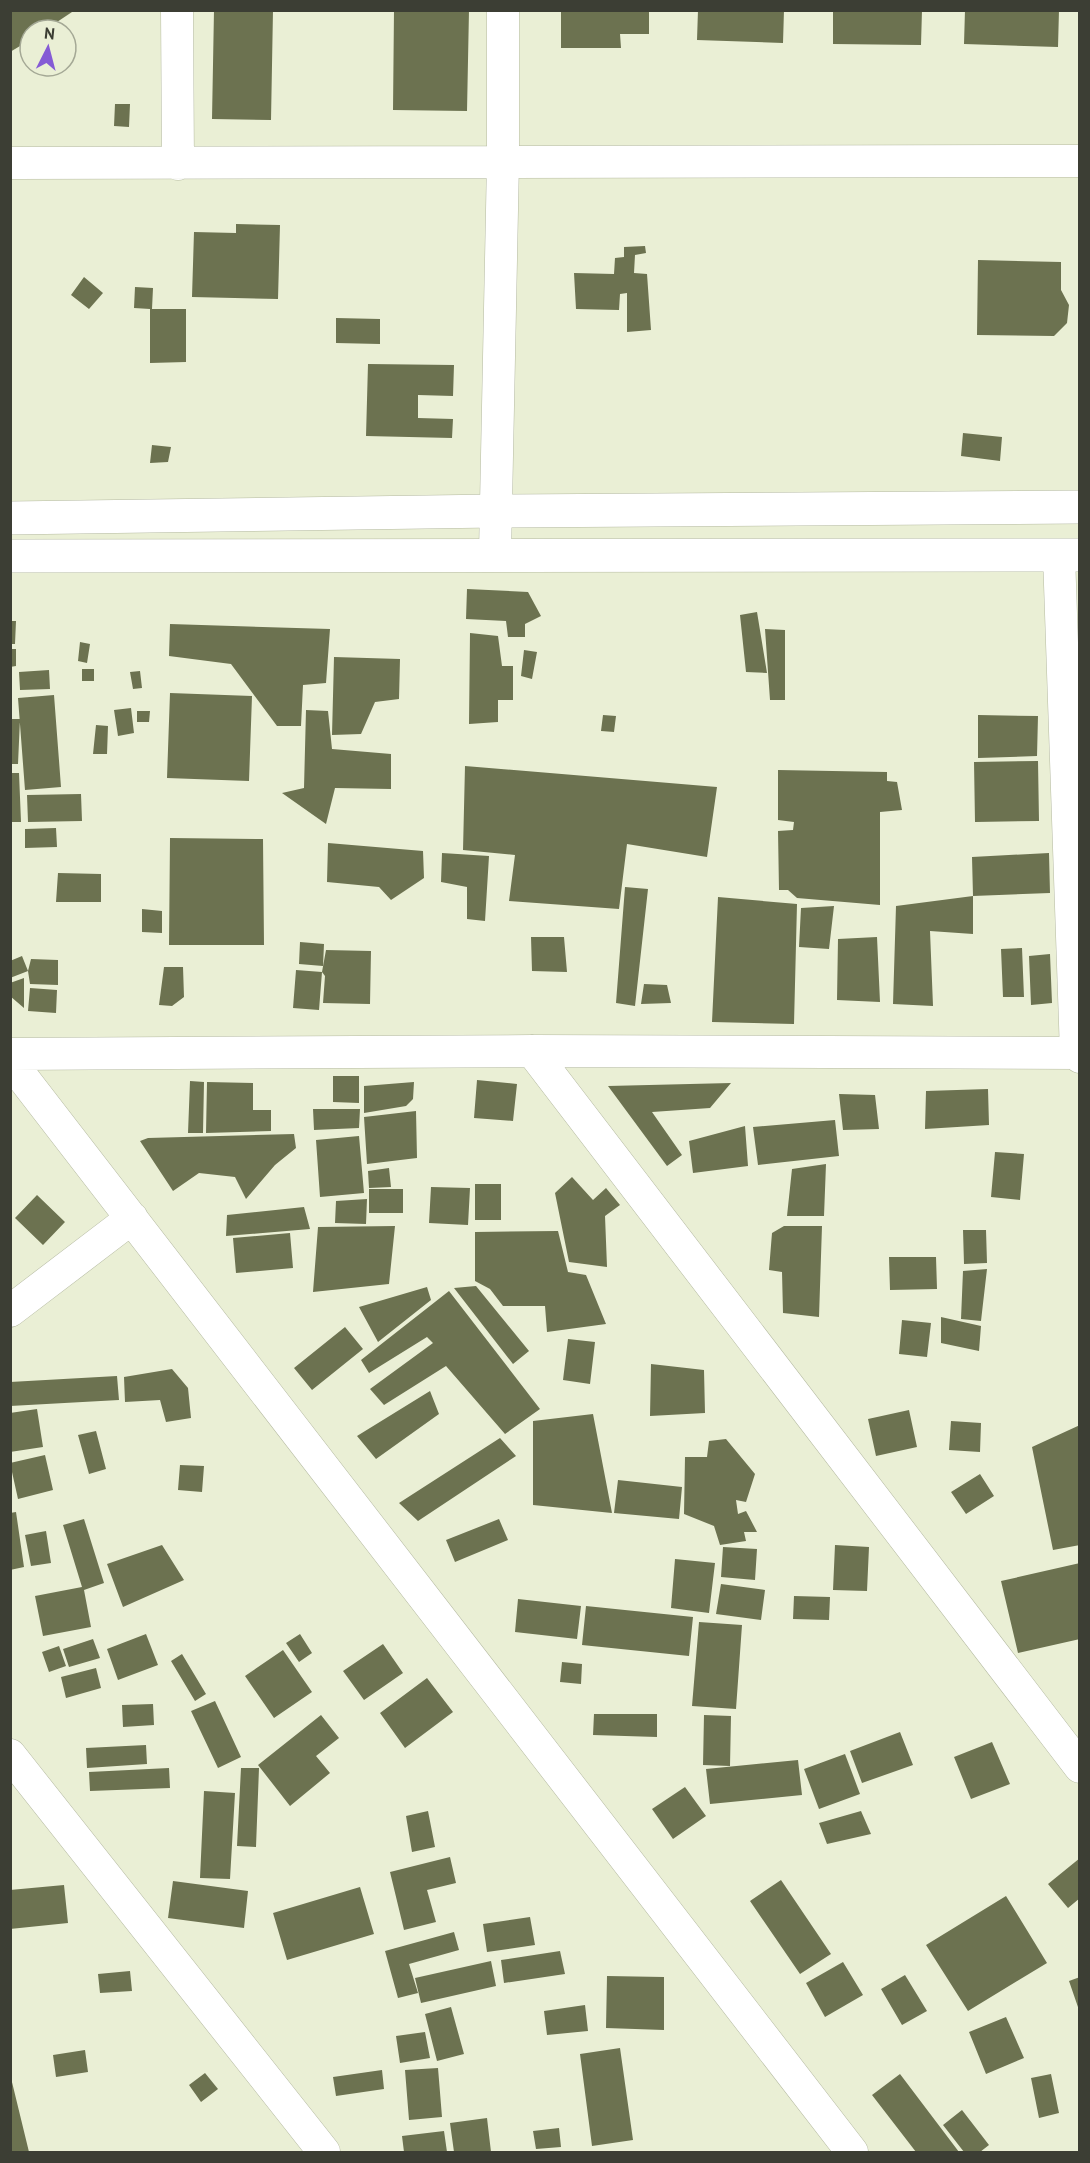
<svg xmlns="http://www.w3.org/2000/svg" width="1090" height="2163" viewBox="0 0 1090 2163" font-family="'PT Sans',sans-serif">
  <rect width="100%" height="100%" fill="#eaefd5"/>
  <path fill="#6c7250" d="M10,10H75L45,30H30V40L10,52Z
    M214,10H273L271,120L212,119Z
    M394,10H469L467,111L393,110Z
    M561,10H649V34H620L621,48H561Z
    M698,10H784L783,43L697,40Z
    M833,10H922L921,45L833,44Z
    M965,10H1059L1058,47L964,44Z
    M115,104H130L129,127L114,126Z
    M236,224L280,225L278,299L192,297L194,232L236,233Z
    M645,246L646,253L635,255L634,273L647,274L651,330L627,332V293L620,294L619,310L576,309L574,273L614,274L615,258L624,257V247Z
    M978,260L1061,262V290L1069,305L1067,323L1054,336L977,335Z
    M84,277L103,293L89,309L71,295Z
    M135,287L153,288L152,309H186V362L150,363V309L134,308Z
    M336,318L380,319V344L336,343Z
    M368,364L454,365L453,396L418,395V418L453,419L452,438L366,436Z
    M963,433L1002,437L1000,461L961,456Z
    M152,445L171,447L168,462L150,463Z
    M467,589L528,592L541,616L525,624V637H508L506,621L466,619Z
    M757,612L767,673L746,672L740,615Z
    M10,621H16L15,644H10Z
    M170,624L330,629L326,683L303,685L301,726H277L231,664L169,656Z
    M765,629L785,630V700H770Z
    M470,633L498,636L502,666H513V700H498V722L469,724Z
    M80,642L90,644L87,663L78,661Z
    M10,649H16V666L10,667Z
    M524,650L537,652L532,679L521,676Z
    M334,657L400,659L399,699L375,702L361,734L332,735Z
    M82,669H94V681H82Z
    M49,670L50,689L20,690L19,672Z
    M140,671L142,688L133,689L130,672Z
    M170,693L252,696L249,781L167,778Z
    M54,695L61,787L25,790L18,698Z
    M131,708L134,733L118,736L114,710Z
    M306,710L328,711L332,749L391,754V789L335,788L326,824L282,793L304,788Z
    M137,711H150L149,722H137Z
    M603,715L616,716L614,732L601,731Z
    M978,715L1038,716L1037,756L978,758Z
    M10,719H20L18,764H10Z
    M96,725L108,726L107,754H93Z
    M1038,761L1039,821L975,822L974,762Z
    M465,766L717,787L707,857L627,844L619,909L509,901L515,855L463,850Z
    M778,770L887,772V781L897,782L902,810L880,812V905L797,898L788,890H779L778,831L793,830L794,822L778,820Z
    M10,773H19L21,822H10Z
    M81,794L82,821L28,822L27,795Z
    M56,828L57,847L25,848V829Z
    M170,838L263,839L264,945H169Z
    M328,843L423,851L424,878L391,900L379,887L327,882Z
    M442,853L489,856L485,921L467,919V887L441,882Z
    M1049,853L1050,893L973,896V934L930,931L933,1006L893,1004L896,906L973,896L972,857Z
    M58,873L101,874V902H56Z
    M625,887L648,889L635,1006L616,1003Z
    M718,897L797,904L794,1024L712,1022Z
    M834,906L829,949L799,947L801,908Z
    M142,909L162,911V933L142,932Z
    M531,937H564L567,972L532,971Z
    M877,937L880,1002L837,1000L838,939Z
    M300,942L324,944L323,966L299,964Z
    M1022,948L1024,997H1003L1001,949Z
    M326,950L371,951L370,1004L323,1003L325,976L322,972L319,1010L293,1008L296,970L322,972Z
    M1050,954L1052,1003L1031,1005L1029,956Z
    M22,956L28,971L31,959L58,960V985L30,984L28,971L10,978V961Z
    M164,967H183L184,997L172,1006L159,1005Z
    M24,978V1008L10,996V983Z
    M644,984L667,985L671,1003L641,1004Z
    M30,988L57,990L56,1013L28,1011Z
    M333,1076H359V1103L333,1102Z
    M477,1080L517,1084L513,1121L474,1118Z
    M190,1081L204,1082L203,1133H188Z
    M207,1082L253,1083V1110H271V1131L206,1133Z
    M414,1082L413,1099L406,1106L364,1113V1086Z
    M731,1083L710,1108L652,1112L682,1155L667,1166L608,1086Z
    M988,1089L989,1125L925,1129L926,1091Z
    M839,1094L875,1095L879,1129L843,1130Z
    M313,1109H360L359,1128L314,1130Z
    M416,1111L417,1158L367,1164L364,1117Z
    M835,1120L839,1156L758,1165L753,1127Z
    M745,1126L748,1166L693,1173L689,1141Z
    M294,1134L296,1148L275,1165L246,1199L235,1177L199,1173L173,1191L140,1141L148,1138Z
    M359,1136L364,1193L320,1197L316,1140Z
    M995,1152L1024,1154L1020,1200L991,1197Z
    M826,1164L824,1216H787L792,1169Z
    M389,1168L391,1187L369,1188L368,1171Z
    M572,1177L593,1200L606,1188L620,1205L605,1216L607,1267L569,1262L555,1193Z
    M475,1184H501V1220H475Z
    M431,1187L470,1188L468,1225L429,1223Z
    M369,1189H403V1213H369Z
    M37,1195L65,1222L43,1245L15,1218Z
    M367,1199L366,1224L335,1223L336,1201Z
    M304,1207L310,1229L226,1236L227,1215Z
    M395,1226L389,1284L313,1292L318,1227Z
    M784,1226H822L819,1317L783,1313L782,1272L769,1270L772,1233Z
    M963,1230H986L987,1263L964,1264Z
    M558,1231L568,1272L586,1275L606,1324L547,1332L545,1306H503L490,1289L475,1281V1232Z
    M290,1233L293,1268L236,1273L233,1238Z
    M889,1257H936L937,1289L890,1290Z
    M987,1269L981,1321L961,1319L963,1271Z
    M476,1286L529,1351L513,1364L454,1288Z
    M427,1287L431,1300L378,1342L359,1307Z
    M449,1291L540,1409L505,1434L446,1366L384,1405L370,1389L433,1343L427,1337L369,1373L361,1360Z
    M941,1317L981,1326L979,1351L941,1343Z
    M902,1320L931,1323L927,1357L899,1354Z
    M345,1327L363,1349L312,1390L294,1368Z
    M568,1339L595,1342L590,1384L563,1380Z
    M651,1364L704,1370L705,1413L650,1416Z
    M172,1369L188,1388L191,1418L166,1422L160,1400L125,1402L124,1377Z
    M117,1376L119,1400L10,1406V1382Z
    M430,1391L439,1414L376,1459L357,1436Z
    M37,1409L43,1447L10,1452V1413Z
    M909,1410L917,1447L876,1456L868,1419Z
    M593,1414L612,1513L533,1505V1421Z
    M951,1421L981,1423L980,1452L949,1450Z
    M1080,1425V1545L1053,1550L1032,1447Z
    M96,1431L106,1469L89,1474L78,1435Z
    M500,1438L516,1456L418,1521L399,1503Z
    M726,1439L755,1474L746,1502L736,1500L738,1514L746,1511L757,1532H744L746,1541L720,1545L714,1526L684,1514L685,1457H707L709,1441Z
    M45,1455L53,1490L18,1499L10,1463Z
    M180,1465L204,1466L202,1492L178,1490Z
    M980,1474L994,1496L966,1514L951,1492Z
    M618,1480L682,1487L679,1519L614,1513Z
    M16,1512L24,1567L10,1570V1513Z
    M84,1519L104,1583L84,1590L91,1627L43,1636L35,1596L82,1587L63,1525Z
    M499,1519L508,1540L455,1562L446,1540Z
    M46,1531L51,1563L31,1566L25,1535Z
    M162,1545L184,1580L123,1607L107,1564Z
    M835,1545L869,1547L867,1591L833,1590Z
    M723,1547L757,1549L755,1580L721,1577Z
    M675,1559L715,1563L709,1613L671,1608Z
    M1080,1563V1639L1018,1653L1001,1581Z
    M721,1584L765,1590L761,1620L716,1614Z
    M794,1596L830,1597L829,1620L793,1619Z
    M518,1599L581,1606L577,1639L515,1632Z
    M586,1606L693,1617L689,1656L582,1645Z
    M699,1622L742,1625L736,1709L692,1706Z
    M146,1634L158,1665L118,1680L107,1649Z
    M300,1634L312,1653L299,1662L286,1643Z
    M93,1639L100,1658L69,1667L63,1649Z
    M383,1644L403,1673L364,1700L343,1671Z
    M59,1646L66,1666L49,1672L42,1652Z
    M283,1650L312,1692L274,1718L245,1676Z
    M182,1654L206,1694L195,1701L171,1661Z
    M562,1662L582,1664L581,1684L560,1682Z
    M96,1668L101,1688L66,1698L61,1677Z
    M427,1678L453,1712L405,1748L380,1713Z
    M215,1701L241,1757L218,1768L191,1711Z
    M153,1704L154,1725L123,1727L122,1705Z
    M594,1714H657V1737L593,1735Z
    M321,1715L339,1738L316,1756L330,1773L290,1806L258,1765Z
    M704,1715L731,1716L730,1766L703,1765Z
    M900,1732L913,1765L862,1783L850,1751Z
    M992,1742L1010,1784L971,1799L954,1757Z
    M146,1745L147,1764L87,1768L86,1748Z
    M845,1754L860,1794L819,1809L804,1769Z
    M798,1760L802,1795L710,1804L706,1769Z
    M169,1768L170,1788L90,1791L89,1772Z
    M241,1768H259L256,1847L237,1846Z
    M685,1787L706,1816L673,1839L652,1809Z
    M204,1791L235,1793L230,1879L200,1878Z
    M428,1811L435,1847L412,1852L406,1816Z
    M861,1811L871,1834L827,1844L819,1823Z
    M450,1857L456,1883L427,1890L436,1922L404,1930L390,1872Z
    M1080,1858V1898L1068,1908L1048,1884Z
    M781,1880L831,1954L800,1974L750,1901Z
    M173,1881L248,1891L244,1928L168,1918Z
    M64,1885L68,1923L10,1929V1890Z
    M360,1887L374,1934L287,1960L273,1913Z
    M1006,1896L1047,1963L968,2011L926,1945Z
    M530,1917L535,1945L487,1952L483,1924Z
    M454,1932L459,1950L409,1964L418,1993L398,1998L385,1951Z
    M560,1951L565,1974L504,1983L501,1960Z
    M491,1961L496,1986L421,2003L415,1978Z
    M843,1962L863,1995L825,2017L806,1983Z
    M130,1971L132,1991L100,1993L98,1974Z
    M905,1975L927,2011L902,2025L881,1989Z
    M607,1976L664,1977V2030L606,2028Z
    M1080,1977V2010H1079L1069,1981Z
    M585,2005L588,2031L547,2035L544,2011Z
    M451,2007L464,2054L437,2061L425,2014Z
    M1006,2017L1024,2058L986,2074L969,2032Z
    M425,2032L430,2058L400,2063L396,2036Z
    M620,2048L633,2140L592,2146L580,2054Z
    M85,2050L88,2072L56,2077L53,2055Z
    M438,2068L442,2117L409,2120L405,2070Z
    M382,2070L384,2089L336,2096L333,2077Z
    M205,2073L218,2089L201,2102L189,2085Z
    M900,2074L959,2152H916L872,2095Z
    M1051,2074L1059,2113L1039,2118L1031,2078Z
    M10,2078H11L29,2152H10Z
    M962,2110L989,2145L980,2152H964L943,2125Z
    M487,2118L491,2152H454L450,2123Z
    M559,2128L561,2147L536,2149L533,2131Z
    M444,2131L447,2152H404L402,2136Z"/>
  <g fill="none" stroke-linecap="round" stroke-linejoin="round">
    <g stroke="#b5baa2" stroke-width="33">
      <path id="street" d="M177,10L178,164
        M10,163L1080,161
        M495,554L503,161V10
        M1059,555L1076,1053L1080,1057
        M532,1051L1080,1767
        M10,1054L532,1051L1080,1053
        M10,1061L852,2152
        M10,1311L132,1218
        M10,1755L324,2152"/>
    </g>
    <g stroke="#b5baa2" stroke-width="34">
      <path id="secondary" d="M10,518L495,511L1080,507
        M10,556L1080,555"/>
    </g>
    <use href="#street" stroke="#fff" stroke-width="32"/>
    <use href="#secondary" stroke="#fff" stroke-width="33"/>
  </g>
  <rect width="1090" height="2163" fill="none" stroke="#3c3e34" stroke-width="24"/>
  <g transform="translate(48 48) rotate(6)"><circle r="28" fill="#eaefd5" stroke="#a4a895" stroke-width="1.5"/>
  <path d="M0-4.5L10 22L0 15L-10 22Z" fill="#855bd5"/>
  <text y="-9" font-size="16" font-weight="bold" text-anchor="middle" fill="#3c3e34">N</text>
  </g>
</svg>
